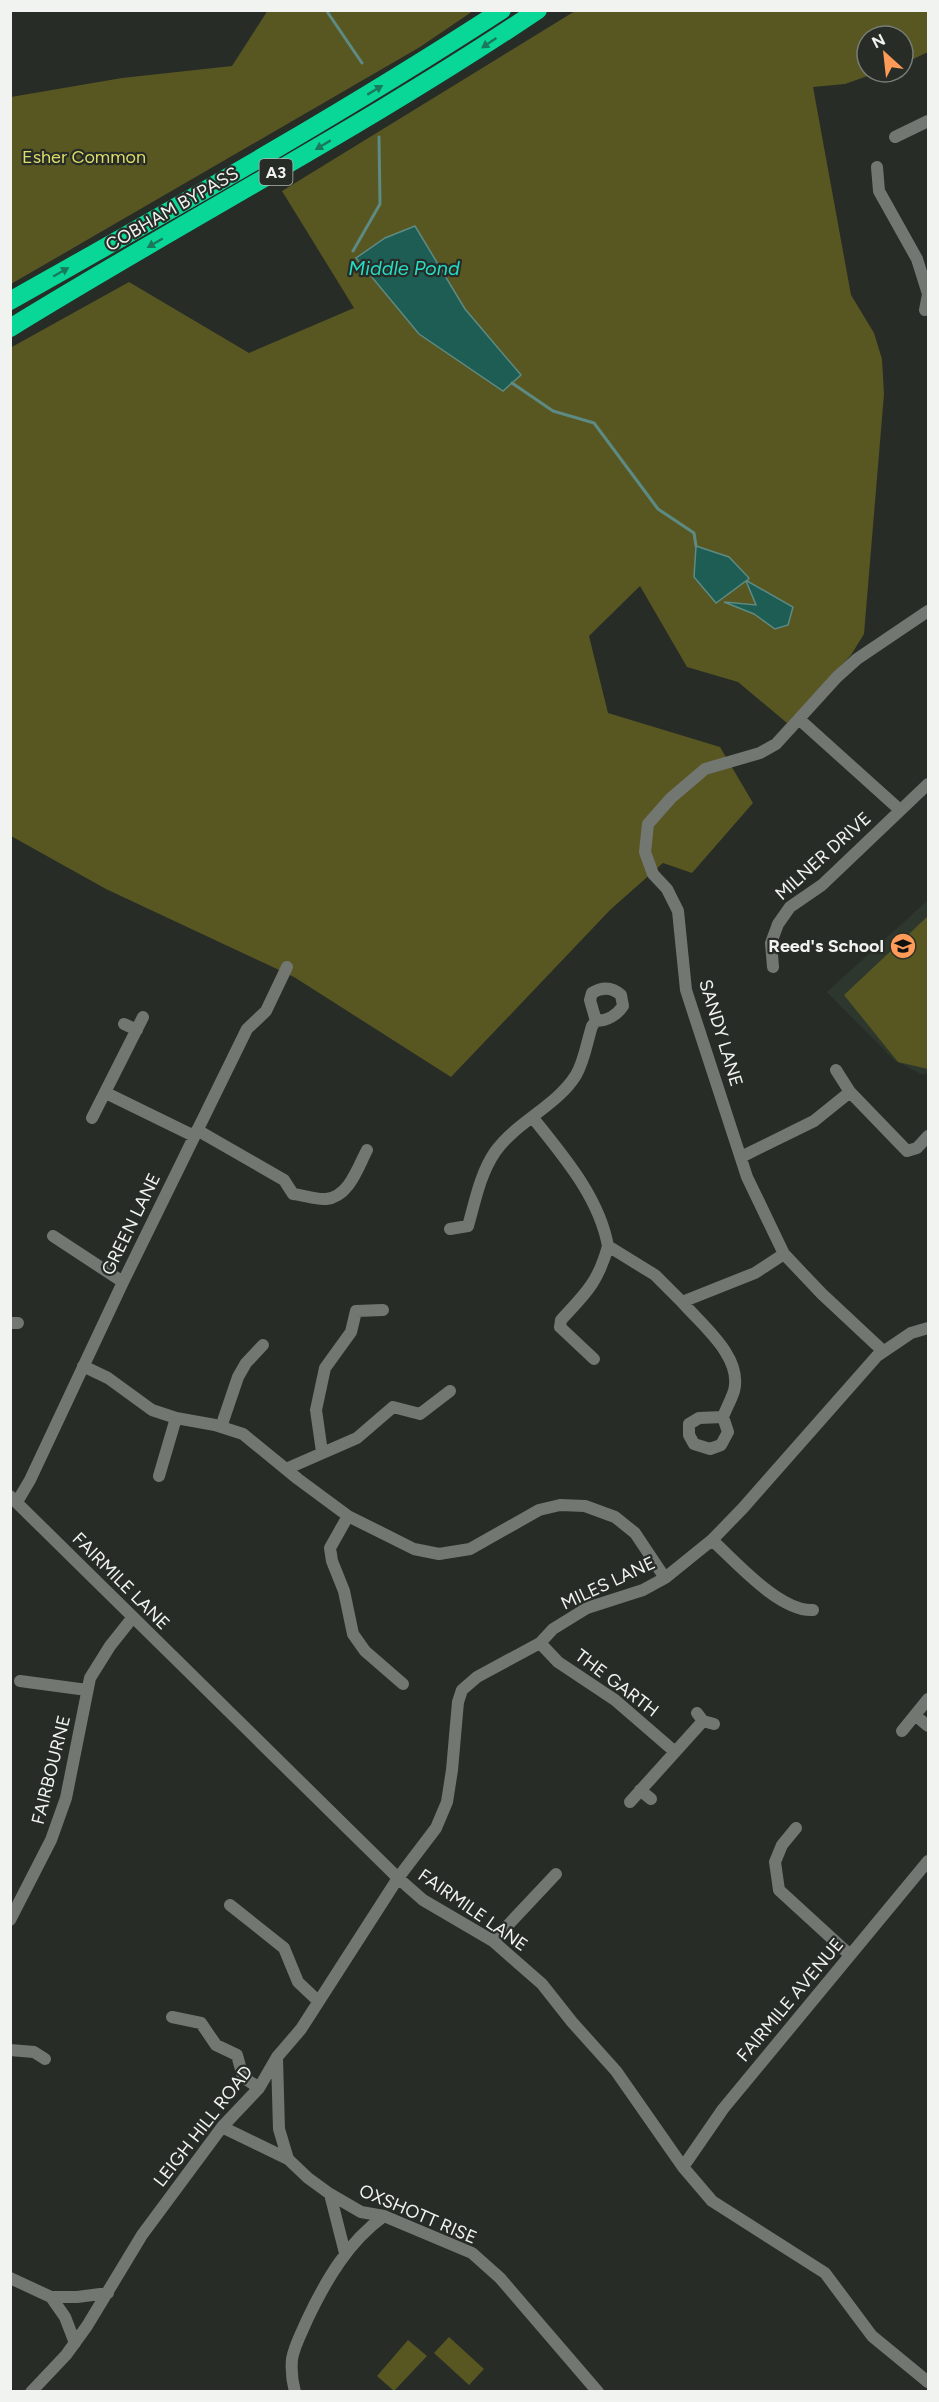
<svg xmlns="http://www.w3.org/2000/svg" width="939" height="2402" viewBox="0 0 939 2402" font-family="Figtree,sans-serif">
  <rect width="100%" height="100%" fill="#272c27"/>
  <path fill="#2e372e" d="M928,900V1074H921L894,1060L827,992Z"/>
  <path fill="#585722" d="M268,10L473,11L420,47L11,284V97L122,78L232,66Z
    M575,11H928V52L903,64V36H867V72H879L845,84L813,87L851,295L874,333L882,359L884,394L864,634L851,655L787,723L738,682L687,667L640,586L589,636L608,713L720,747L753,803L692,873L663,863L610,910L451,1077L294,977L106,889L11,836L10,348L129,282L249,353L354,308L282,191Z
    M928,916V1069L898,1062L844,995Z
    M449,2337L484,2369L469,2385L434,2353Z
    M408,2340L427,2356L394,2391L377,2376Z"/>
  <path fill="#1e5d54" stroke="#5d8a83" stroke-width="1.5" d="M415,226L465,309L521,375L503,391L419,334L356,258L385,238Z
    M696,546L729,557L749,578L747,581L793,607L788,625L775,629L754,614L724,602L756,605L746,581L716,603L694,577Z"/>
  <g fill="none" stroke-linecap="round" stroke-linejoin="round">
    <path stroke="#5d8a83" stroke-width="3" d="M326,10L362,63
      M353,251L380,204L379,137
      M512,383L553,411L594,423L658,509L694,533L696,546"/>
    <path stroke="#727772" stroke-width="12" d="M895,137L928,121
      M877,167L879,191L917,259L928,294L925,310
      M800,720L900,810
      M773,967L771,943L778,924L790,907L822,885L928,784
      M124,1024L137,1030
      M836,1070L850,1092L907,1151L917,1148L928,1136
      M106,1093L194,1136
      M92,1118L143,1017
      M533,1118C564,1157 599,1197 608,1246L655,1275L682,1302L755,1273L784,1254
      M197,1130L284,1180L293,1194C304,1195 316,1200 326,1199C349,1197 358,1167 367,1150
      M741,1157L814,1121L850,1092
      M450,1229L468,1226C475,1202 480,1174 495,1152C516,1122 557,1106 576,1075C584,1062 587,1042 592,1026L596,1021L590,1000L592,993C602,987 612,987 621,995L623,1006C617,1015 607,1021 596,1021
      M53,1236L123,1282
      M682,1302C702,1325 743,1357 734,1391C731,1400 726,1409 723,1417L728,1432L721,1445L710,1449L694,1444L689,1435V1424L699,1418L723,1417
      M10,1323H18
      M883,1351L822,1294L784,1254L747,1177L686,990L678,911L667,889L653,874L645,852L648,824L671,798L705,769L760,753L776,744L837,677L857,659L928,611
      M594,1359L560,1327L561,1320C585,1294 598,1283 608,1246
      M83,1366L108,1378L152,1410L176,1418L215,1425L243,1434L298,1479L348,1516L414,1549L439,1554L470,1549L539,1510L560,1505L585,1506L615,1517L635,1533L665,1578
      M221,1427L238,1377L246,1363L263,1345
      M322,1452L316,1410L325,1368L351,1332L356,1311L383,1310
      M286,1469L357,1438L393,1407L420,1414L450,1391
      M159,1476L176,1418
      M10,1496L398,1878L423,1900L493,1941L542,1984L572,2022L616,2071L683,2167L712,2201L825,2273L872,2336L928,2382
      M17,1502L30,1480L123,1282L247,1029L266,1011L287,967
      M348,1516L330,1548L332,1561L344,1591L353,1634L365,1651L403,1684
      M712,1540C736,1562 780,1612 813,1610
      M540,1643L558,1662L615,1700L674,1751
      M20,1681L87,1690
      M697,1713L703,1721L714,1724
      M916,1716L928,1726
      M902,1731L928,1699
      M640,1790L651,1799
      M630,1802L703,1721
      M796,1828L782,1845L775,1862L779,1890L850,1955
      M230,1905L284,1948L298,1982L318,2001
      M10,1920L51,1840L66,1798L90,1678L110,1646L133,1617
      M493,1941L556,1874
      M172,2017L201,2023L216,2045L237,2055L243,2077L259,2088
      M10,2050L34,2052L45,2059
      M277,2059L279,2129L288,2159L308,2178L330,2194L361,2212L384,2216L472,2253L500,2278L598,2392
      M222,2127L288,2159
      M683,2167L723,2109L928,1861
      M330,2194L345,2253
      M10,2278L51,2297H77L108,2293
      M51,2297L65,2317L75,2343
      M31,2392L66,2355L87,2326L142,2235L222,2127L259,2088L277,2057L301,2029L398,1878L436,1828L447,1802L452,1770L458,1702L462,1690L477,1677L540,1643L553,1629L587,1608L643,1590L665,1578L712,1540L743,1508L877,1356L911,1333L928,1328
      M295,2392C292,2381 291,2370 292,2359C294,2346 302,2332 307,2320C326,2280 348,2242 384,2216"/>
    <path stroke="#09d798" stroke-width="18" d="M10,301C176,207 342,114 502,10
      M10,328C185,220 367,125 538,10"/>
  </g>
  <defs><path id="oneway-solid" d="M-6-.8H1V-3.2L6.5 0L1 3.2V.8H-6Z" transform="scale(1.5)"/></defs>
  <g fill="#1a795a">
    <use href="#oneway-solid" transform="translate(489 43) rotate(146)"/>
    <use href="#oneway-solid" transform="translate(375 90) rotate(-31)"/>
    <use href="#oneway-solid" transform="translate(323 145) rotate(149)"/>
    <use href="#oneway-solid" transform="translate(155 243) rotate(150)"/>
    <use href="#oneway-solid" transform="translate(61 272) rotate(-30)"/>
  </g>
  <defs>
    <g id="school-disc" transform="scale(1.35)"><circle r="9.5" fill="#fe9b58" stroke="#272c27"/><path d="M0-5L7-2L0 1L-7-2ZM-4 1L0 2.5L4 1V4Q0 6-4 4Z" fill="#111"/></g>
  </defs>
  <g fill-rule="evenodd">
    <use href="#school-disc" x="903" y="946"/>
  </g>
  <g text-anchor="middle" stroke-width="4.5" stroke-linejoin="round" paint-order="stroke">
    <rect fill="#272c27" stroke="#b4b7b4" stroke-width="1.5" x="259.5" y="159" width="33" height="26" rx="4.5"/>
    <g font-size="16" font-weight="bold" fill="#f0f3f0">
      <text x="276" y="178">A3</text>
    </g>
    <g font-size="18" fill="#dedd68" stroke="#272c27">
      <text x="84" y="163">Esher Common</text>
    </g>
    <g font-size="18" fill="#f0f3f0" stroke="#272c27">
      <text transform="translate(172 209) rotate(-30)" y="6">COBHAM BYPASS</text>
      <text transform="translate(823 856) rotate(-42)" y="6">MILNER DRIVE</text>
      <text transform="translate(721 1033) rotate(73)" y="6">SANDY LANE</text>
      <text transform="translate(131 1224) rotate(-64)" y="6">GREEN LANE</text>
      <text transform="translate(121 1581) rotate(45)" y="6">FAIRMILE LANE</text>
      <text transform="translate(608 1583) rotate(-25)" y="6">MILES LANE</text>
      <text transform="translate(617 1683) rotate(37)" y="6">THE GARTH</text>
      <text transform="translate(51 1770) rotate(-76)" y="6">FAIRBOURNE</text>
      <text transform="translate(473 1910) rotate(35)" y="6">FAIRMILE LANE</text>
      <text transform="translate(790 2000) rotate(-50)" y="6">FAIRMILE AVENUE</text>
      <text transform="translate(203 2126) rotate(-52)" y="6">LEIGH HILL ROAD</text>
      <text transform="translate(418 2214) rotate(23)" y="6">OXSHOTT RISE</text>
    </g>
    <g font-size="18" font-weight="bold" fill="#f0f3f0" stroke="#272c27" text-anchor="end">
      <text x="884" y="952">Reed's School</text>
    </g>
    <g font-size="20" font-style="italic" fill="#25ddc6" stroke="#272c27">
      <text x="404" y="275">Middle Pond</text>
    </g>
  </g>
  <rect width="939" height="2402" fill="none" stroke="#f0f3f0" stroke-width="24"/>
  <g transform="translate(885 54) rotate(333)"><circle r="28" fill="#272c27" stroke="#777c77" stroke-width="1.5"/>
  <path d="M0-4.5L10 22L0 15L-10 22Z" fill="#fe9b58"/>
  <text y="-9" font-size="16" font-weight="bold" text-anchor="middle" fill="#f0f3f0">N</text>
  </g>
</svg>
